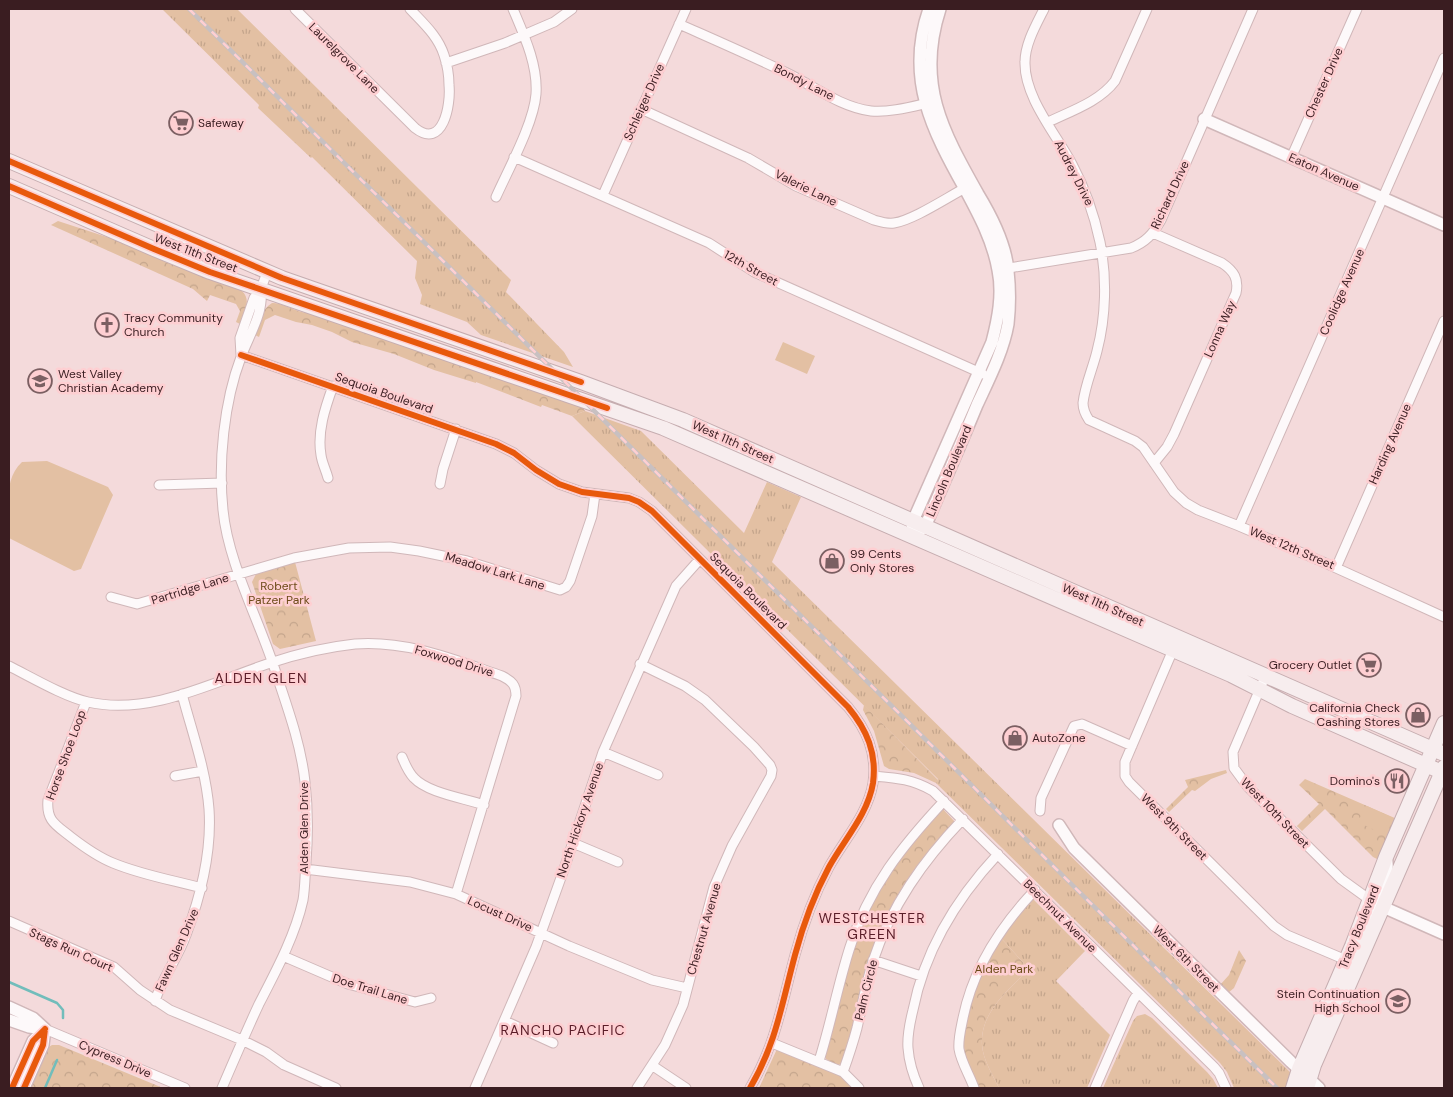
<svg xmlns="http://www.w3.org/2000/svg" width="1453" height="1097" viewBox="0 0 1453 1097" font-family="'DM Sans',sans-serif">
  <defs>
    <pattern id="grass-tufts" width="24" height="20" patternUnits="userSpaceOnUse" patternTransform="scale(1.25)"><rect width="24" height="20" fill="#e3c0a3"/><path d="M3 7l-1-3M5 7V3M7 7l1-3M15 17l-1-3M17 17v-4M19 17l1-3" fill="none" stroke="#c4a58c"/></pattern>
    <pattern id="park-crowns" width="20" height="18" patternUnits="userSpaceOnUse" patternTransform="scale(1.25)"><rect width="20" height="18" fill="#e3c0a3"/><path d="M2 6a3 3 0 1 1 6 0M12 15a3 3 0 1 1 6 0" fill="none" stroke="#c4a58c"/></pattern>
  </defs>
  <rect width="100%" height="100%" fill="#f4dadb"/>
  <path fill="url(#grass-tufts)" d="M162,9H237L511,280L506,292L564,352L573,367L481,335L467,322L420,304L422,295L415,278L417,261L312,157L311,158L258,108L259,105Z
    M585,411L641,431L744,533L767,482L801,497L772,562L1286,1068L1291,1073L1288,1088H1234L1227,1072L1220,1063L936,783L938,779L572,416Z
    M1032,898L1085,951L1056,981L1110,1035L1087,1088H999C993,1075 983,1060 982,1045C980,1012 1008,991 1029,969L1000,937Z
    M1145,1014L1152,1018L1207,1072L1213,1079L1218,1088H1103L1133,1021L1137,1016Z"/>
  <path fill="url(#park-crowns)" d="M58,221L113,239L168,263L242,291C252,300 244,313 240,324L236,322L240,311L236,304L210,295L207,301L193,289L51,225Z
    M272,303C283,302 295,312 307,313L582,407L585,411L572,416L542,405L541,407L476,382V383L434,370L394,354L352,342L332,332L312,325L296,322L275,315L265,320L259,337L255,335C259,324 261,309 272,303Z
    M295,562L316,641L280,649L273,644L252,582L256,574Z
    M864,705L938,780L936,783L914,773L889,769L884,766L874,731L863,710Z
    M1226,770L1227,773L1211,779L1195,791L1192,790L1169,812L1166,809L1188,787L1185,780Z
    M1305,779L1397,819L1379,860L1373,857L1325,809L1302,831L1297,826L1319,804L1299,785Z
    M942,808L955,822C920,857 891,898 874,946C869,960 866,975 863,990C856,1015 850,1039 842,1064L837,1065L826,1059L825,1056C835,1024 840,991 849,960C861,923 878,885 902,854C914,838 929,824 942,808Z
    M1000,937L1029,969C1008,991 980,1012 982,1045C983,1060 993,1075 999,1088H978L965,1056L963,1038L969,1007L978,978Z
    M1239,950L1246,961L1234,988L1228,993L1220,985L1229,975Z
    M52,1045H59L163,1088H29L47,1048Z
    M777,1049L839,1075L854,1088H759Z"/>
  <path fill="#e3c0a3" d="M783,342L815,356L807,374L775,360Z
    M47,461L108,487L113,495L81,569L74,571L9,538C9,515 2,480 22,462Z
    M1367,806L1391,817L1383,834L1358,822L1364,809Z"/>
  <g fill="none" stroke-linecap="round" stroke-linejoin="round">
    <path stroke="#71bdbb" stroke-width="2.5" d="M9,982L57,1003L63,1010V1018
      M45,1088L57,1060"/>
    <g stroke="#d0b7b9" stroke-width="11">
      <path id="minor" d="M295,9L415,128C443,150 451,105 449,85C449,76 447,64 444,55C438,36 423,23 410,9
        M1044,9C1036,25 1025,44 1025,62C1024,97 1056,134 1072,164C1086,190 1094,214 1100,242C1107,277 1106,317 1097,351C1093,368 1085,385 1083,403C1083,410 1085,414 1089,420L1135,441L1143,447L1174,492L1186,503L1198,510L1239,526L1323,562L1444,617
        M679,24C715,40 752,56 787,73C814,86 840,107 871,111C889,113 914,106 932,102
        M446,63L505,43L554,22L572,9
        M641,109L748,158L796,186L874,220C881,222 887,224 894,223C914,220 949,196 969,186
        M1048,122C1071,111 1099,102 1115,81L1147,9
        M514,157L709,243L754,272L983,374
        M1291,158L1357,9
        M603,195L686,9
        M496,197C508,170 534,123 536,94C538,65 524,35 513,9
        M1153,233L1222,263C1234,271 1239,279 1236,293L1174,434L1167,447L1154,463
        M1003,269L1131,248C1146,242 1153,234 1161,220L1253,9
        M241,355L496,444L514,453L536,470L559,484L582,492L629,498L639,502L652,511L848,707C867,730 877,753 873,783C868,814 844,840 829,867C814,895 803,925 795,955C782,1003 776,1044 750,1088
        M241,355L240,338L254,298L261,289L267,272
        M328,478C326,470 322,463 321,455C317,432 325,408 333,386
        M440,484L443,469L456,429
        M159,485L222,483
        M1239,526L1444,58
        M1336,568L1444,321
        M111,597L137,604L294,558L349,548L390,547L419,551L467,561L560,590L566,587L570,581L592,516L595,494
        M1175,645L1125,762V776L1129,782L1274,926L1287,935L1346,960L1348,963
        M9,666C31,677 65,697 88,702C150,716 213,682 270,663C297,654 327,647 355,644C407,640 455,660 502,676C512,681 516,685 516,696L456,894
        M1265,677L1233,752L1234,768L1248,787L1341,879L1370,900L1373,909L1366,929
        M86,702L48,800C46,821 56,825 71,837C84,847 98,857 113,863C142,875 172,880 202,888
        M603,752L658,775
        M402,757C405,764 408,772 414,778C428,793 464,798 484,805
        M175,776L203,771
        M874,776C897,778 912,779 933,791L1214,1067L1219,1073L1226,1088
        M1040,811L1041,798L1074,726L1082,724L1132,746
        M573,843L618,862
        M305,869L410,882L456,894L569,946L652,980L687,988
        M9,921L114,967L140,990L170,1010L242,1040L266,1052L284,1065L336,1088
        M283,956L348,984L415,1002L431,998
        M873,960L921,976
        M155,1001C162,978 178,958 186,935C201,895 212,853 209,809C206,770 192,732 182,694
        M505,1021L553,1043
        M45,1029L185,1088
        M772,1043L843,1072L859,1088
        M819,1061C831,1023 838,984 850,947C868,888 903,845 944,801
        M653,1066L686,1088
        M843,1072C848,1058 853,1043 857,1028C862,1006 866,983 873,961C891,906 923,861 963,819
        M222,1088C234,1060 246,1032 259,1004C276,971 295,936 303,900C305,888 305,874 306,862C308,836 308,808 305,782C301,745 288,709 276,673C260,622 228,563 223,510C218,462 224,402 241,357C249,335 264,313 261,289
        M475,1088L536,947L563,872L603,752L676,586L700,559
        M637,1088L665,1045L683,1005L714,887L732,846L771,776L772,770L770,765L754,747L705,700L685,686L640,664
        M919,1088C913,1075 909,1062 908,1048C907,1035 910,1022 913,1010C925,949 956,899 998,854
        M974,1088C970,1076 961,1062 959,1049C958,1039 961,1028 963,1018C973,968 1000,927 1035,890
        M1095,1088L1133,1001L1138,993"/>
    </g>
    <g stroke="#d0b7b9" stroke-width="14">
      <path id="tertiary" d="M1204,119L1444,225
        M912,530L913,521L992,342C998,319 1003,294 998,270C993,241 979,215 965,189C932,130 905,78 929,9
        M919,531L925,527C942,487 960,446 977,405C989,379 1003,352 1008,324C1010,306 1010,289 1008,271C1006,244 992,217 978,194C942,130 916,83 940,9
        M1059,825L1074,848L1291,1062L1319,1088
        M1386,857C1392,878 1374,891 1383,907L1444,934
        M9,1007L33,1018L45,1029
        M9,1020L29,1027L45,1029
        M12,1088L33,1041L45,1029
        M24,1088L43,1045L45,1029"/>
    </g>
    <g stroke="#c6adb0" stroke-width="16">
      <path id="primary" d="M9,161L282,278L581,382L683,420L1444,754
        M9,186L154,249L210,272L663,428L1173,650L1231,675L1292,706L1444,773
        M1293,1088L1299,1069L1352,946L1386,857L1444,723
        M1307,1088L1314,1065L1444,767"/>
    </g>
    <use href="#minor" stroke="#fdf9fa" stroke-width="9"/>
    <use href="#tertiary" stroke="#fdf9fa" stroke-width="11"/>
    <use href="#primary" stroke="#f7edee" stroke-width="14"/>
    <g stroke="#c8c0c1" stroke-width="4.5">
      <path id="rail" d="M189,9L1277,1088"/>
    </g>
    <use href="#rail" stroke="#fecfd2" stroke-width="2.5" stroke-dasharray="8" stroke-linecap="butt"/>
    <g stroke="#fecfd2" stroke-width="9">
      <path id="cycleway" d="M9,161L282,278L581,382
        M9,186L154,249L210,272L607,408
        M241,355L496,444L514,453L536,470L559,484L582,492L629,498L639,502L652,511L848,707C867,730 877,753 873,783C868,814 844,840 829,867C814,895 803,925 795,955C782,1003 776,1044 750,1088
        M12,1088L33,1041L45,1029
        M24,1088L43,1045L45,1029"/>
    </g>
    <use href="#cycleway" stroke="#e8590c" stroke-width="6"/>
  </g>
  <defs>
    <g id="supermarket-ring" transform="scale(1.25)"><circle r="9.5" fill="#fecfd2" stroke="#7b5f62" stroke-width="1.5"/><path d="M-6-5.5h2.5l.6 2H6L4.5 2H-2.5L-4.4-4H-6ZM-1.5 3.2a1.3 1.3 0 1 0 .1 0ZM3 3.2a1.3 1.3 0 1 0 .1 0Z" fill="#7b5f62"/></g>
    <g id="church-ring" transform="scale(1.25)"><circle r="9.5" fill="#fecfd2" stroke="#7b5f62" stroke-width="1.5"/><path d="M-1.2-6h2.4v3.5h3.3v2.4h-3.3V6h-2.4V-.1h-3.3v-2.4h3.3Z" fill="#7b5f62"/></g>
    <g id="school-ring" transform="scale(1.25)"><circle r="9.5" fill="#fecfd2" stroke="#7b5f62" stroke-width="1.5"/><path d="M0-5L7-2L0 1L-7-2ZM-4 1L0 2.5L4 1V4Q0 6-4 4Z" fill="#7b5f62"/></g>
    <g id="shop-ring" transform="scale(1.25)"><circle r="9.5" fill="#fecfd2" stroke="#7b5f62" stroke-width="1.5"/><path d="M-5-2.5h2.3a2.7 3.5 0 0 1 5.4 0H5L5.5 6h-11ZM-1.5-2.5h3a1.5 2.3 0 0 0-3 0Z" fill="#7b5f62"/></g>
    <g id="restaurant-ring" transform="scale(1.25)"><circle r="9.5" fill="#fecfd2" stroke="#7b5f62" stroke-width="1.5"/><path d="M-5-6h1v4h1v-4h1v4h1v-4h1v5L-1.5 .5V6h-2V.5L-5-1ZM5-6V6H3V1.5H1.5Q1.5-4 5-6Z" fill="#7b5f62"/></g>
  </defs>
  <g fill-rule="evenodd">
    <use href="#supermarket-ring" x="181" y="123"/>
    <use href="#church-ring" x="107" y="325"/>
    <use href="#school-ring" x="40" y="381"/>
    <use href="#shop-ring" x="832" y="561"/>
    <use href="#supermarket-ring" x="1369" y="665"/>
    <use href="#shop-ring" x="1418" y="715"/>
    <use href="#shop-ring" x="1015" y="738"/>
    <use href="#restaurant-ring" x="1397" y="781"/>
    <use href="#school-ring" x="1398" y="1001"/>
  </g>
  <g text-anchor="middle" stroke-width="5" stroke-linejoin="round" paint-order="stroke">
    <g font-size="12" fill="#3a1d21" stroke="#fecfd2">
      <text transform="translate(344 58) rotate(45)" y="4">Laurelgrove Lane</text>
      <text transform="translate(804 82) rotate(27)" y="4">Bondy Lane</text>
      <text transform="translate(1324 83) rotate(-66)" y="4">Chester Drive</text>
      <text transform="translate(644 102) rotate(-66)" y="4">Schleiger Drive</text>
      <text transform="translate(1324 172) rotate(24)" y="4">Eaton Avenue</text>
      <text transform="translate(1074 173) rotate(63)" y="4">Audrey Drive</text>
      <text transform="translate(806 188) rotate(26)" y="4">Valerie Lane</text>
      <text transform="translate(1170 195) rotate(-65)" y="4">Richard Drive</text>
      <text transform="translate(196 253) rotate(21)" y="4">West 11th Street</text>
      <text transform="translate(751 268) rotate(29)" y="4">12th Street</text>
      <text transform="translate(1342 292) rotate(-66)" y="4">Coolidge Avenue</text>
      <text transform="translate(1220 329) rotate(-66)" y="4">Lonna Way</text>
      <text transform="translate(384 393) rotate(19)" y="4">Sequoia Boulevard</text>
      <text transform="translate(733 442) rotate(24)" y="4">West 11th Street</text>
      <text transform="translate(1390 444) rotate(-66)" y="4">Harding Avenue</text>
      <text transform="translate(949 471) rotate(-67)" y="4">Lincoln Boulevard</text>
      <text transform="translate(1292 548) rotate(23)" y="4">West 12th Street</text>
      <text transform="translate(495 571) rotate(17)" y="4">Meadow Lark Lane</text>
      <text transform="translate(190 589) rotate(-17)" y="4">Partridge Lane</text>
      <text transform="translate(748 591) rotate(45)" y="4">Sequoia Boulevard</text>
      <text transform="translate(1103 605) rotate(24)" y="4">West 11th Street</text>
      <text transform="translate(454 661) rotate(17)" y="4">Foxwood Drive</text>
      <text transform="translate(66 755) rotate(-70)" y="4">Horse Shoe Loop</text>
      <text transform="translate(1275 813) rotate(46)" y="4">West 10th Street</text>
      <text transform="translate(580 820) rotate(-71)" y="4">North Hickory Avenue</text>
      <text transform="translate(1174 827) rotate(45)" y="4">West 9th Street</text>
      <text transform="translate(304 828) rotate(-90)" y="4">Alden Glen Drive</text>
      <text transform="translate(500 914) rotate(24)" y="4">Locust Drive</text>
      <text transform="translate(1060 916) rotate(45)" y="4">Beechnut Avenue</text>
      <text transform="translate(1359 927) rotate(-68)" y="4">Tracy Boulevard</text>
      <text transform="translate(704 929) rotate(-74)" y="4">Chestnut Avenue</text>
      <text transform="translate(71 950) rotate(24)" y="4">Stags Run Court</text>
      <text transform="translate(177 950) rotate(-66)" y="4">Fawn Glen Drive</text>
      <text transform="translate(1186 959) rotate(45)" y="4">West 6th Street</text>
      <text transform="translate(370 989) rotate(17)" y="4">Doe Trail Lane</text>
      <text transform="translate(866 990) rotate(-76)" y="4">Palm Circle</text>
      <text transform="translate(115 1059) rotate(23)" y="4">Cypress Drive</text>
    </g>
    <g font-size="12" fill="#3a1d21" stroke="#fecfd2" text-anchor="start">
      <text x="198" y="127">Safeway</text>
      <text x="124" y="322">Tracy Community<tspan x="124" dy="14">Church</tspan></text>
      <text x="58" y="378">West Valley<tspan x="58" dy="14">Christian Academy</tspan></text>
      <text x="850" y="558">99 Cents<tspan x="850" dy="14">Only Stores</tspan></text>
      <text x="1352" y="669" text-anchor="end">Grocery Outlet</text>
      <text x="1400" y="712" text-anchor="end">California Check<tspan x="1400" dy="14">Cashing Stores</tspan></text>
      <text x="1032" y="742">AutoZone</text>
      <text x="1380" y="785" text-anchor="end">Domino's</text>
      <text x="1380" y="998" text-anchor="end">Stein Continuation<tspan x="1380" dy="14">High School</tspan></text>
    </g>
    <g font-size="12" fill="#6d4b19" stroke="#fecfd2">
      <text x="279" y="590">Robert<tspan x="279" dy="14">Patzer Park</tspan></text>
      <text x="1004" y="973">Alden Park</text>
    </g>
    <g font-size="14" letter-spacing="1" fill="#5a1d28" stroke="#fecfd2">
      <text x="261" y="683">ALDEN GLEN</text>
      <text x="872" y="923">WESTCHESTER<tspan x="872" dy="16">GREEN</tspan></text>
      <text x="563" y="1035">RANCHO PACIFIC</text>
    </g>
  </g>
  <rect width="1453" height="1097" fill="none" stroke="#3a1d21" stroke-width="20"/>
</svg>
